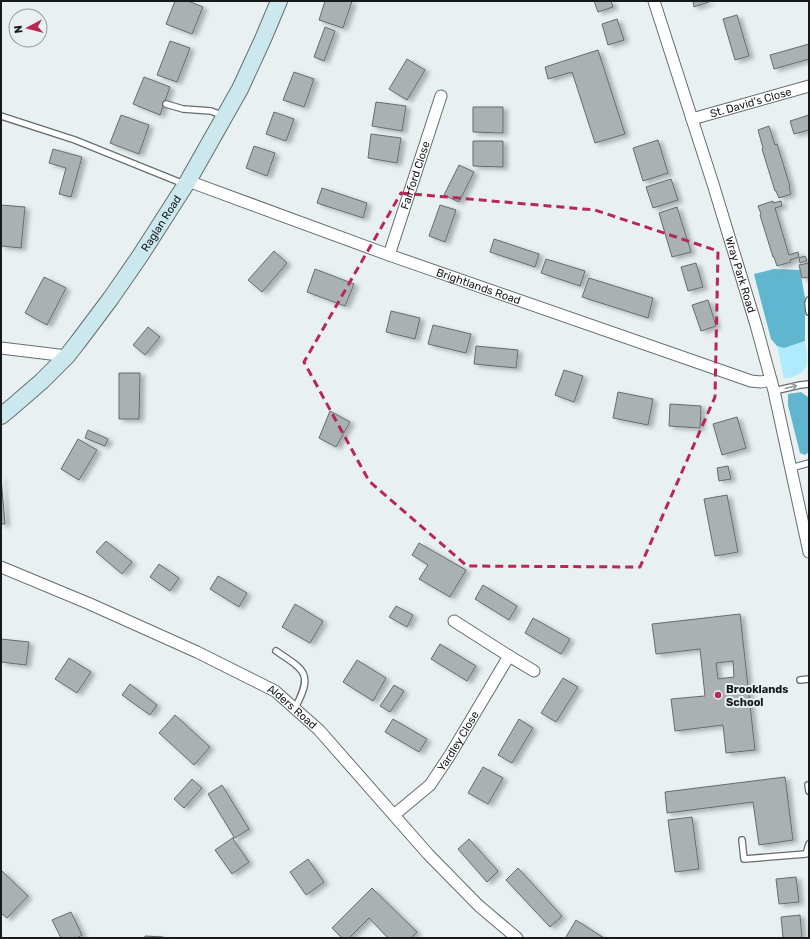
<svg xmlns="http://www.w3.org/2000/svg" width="810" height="939" viewBox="0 0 810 939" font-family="Rubik,sans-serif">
  <defs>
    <filter id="shadow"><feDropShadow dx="4.5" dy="2.5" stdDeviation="2" flood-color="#0004"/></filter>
  </defs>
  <rect width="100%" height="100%" fill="#e8f0f2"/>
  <path fill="#afebfd" d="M805,341C806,346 808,359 807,364C804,373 793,379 784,378L777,346L784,348Z"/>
  <path fill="#60b6ce" d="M774,269L800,270L805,298V341L784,348L777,346L771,339L757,286L754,274Z
    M801,392L808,397L809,401V452L805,455L800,453L788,405V394Z"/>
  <path fill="#aab1b3" stroke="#656c6e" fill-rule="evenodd" filter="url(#shadow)" d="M175,1H188L203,7L192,34L166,24Z
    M325,1H352L343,28L319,20Z
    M594,1H611L613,7L598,12Z
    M693,1H709V2L694,7Z
    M737,15L749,56L735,60L723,19Z
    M617,19L624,40L608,45L602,24Z
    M325,27L335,31L324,61L314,57Z
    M170,41L190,48L177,82L157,75Z
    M809,44V59L774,69L770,55Z
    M598,50L625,134L595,143L572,72L548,79L545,67Z
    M407,59L425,70L407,100L389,89Z
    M294,72L314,79L304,107L283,100Z
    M144,77L170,87L160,115L133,104Z
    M376,102L406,106L402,131L372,126Z
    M473,107H503V133L473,132Z
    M274,112L294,119L286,141L266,134Z
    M121,115L149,125L139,154L110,143Z
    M809,115V130L794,134L790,121Z
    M769,126L775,145L777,144L790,186L789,187L791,194L779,198L776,191H775L762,149L763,148L758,130Z
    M371,134L401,138L397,163L368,158Z
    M658,140L668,173L643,181L633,148Z
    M473,141H503V167L473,166Z
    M254,146L275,153L267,176L246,168Z
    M53,149L82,157L71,197L59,194L66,168L49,163Z
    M459,165L474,172L459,202L444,195Z
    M671,179L678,200L653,208L646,187Z
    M322,188L367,203L363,218L317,203Z
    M773,201V203L781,201L782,206L775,208L789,255L798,252L799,257L790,260L791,262L777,266L774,257H773L760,215L761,214L758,206Z
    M1,205L25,207L21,248L1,246Z
    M440,205L456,210L445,242L429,236Z
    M677,207L691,252L672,257L659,213Z
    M494,239L539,254L535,267L490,252Z
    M274,251L287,263L262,292L248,280Z
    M805,256L807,261L800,263L799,258Z
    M546,259L585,271L580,286L541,273Z
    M696,263L703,287L688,291L681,267Z
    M809,263V277L802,278L799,265Z
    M315,269L354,284L345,306L307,292Z
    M44,277L66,288L47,325L25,313Z
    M589,278L653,298L648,318L582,297Z
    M708,300L716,326L701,331L692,305Z
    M391,311L420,318L415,339L386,332Z
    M433,325L471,334L466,353L428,344Z
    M148,327L160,337L145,355L133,345Z
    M476,346L518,350L516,368L474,364Z
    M564,370L583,376L574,402L555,395Z
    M119,373H140L139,419H119Z
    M618,392L653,399L648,425L613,418Z
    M670,404L701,406L700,428L669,426Z
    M330,411L350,422L336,447L319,438Z
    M737,417L746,448L722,455L713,424Z
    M88,430L108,439L105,446L85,438Z
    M78,439L97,450L79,480L61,469Z
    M728,466L731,479L719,481L717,468Z
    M1,477L5,524H1Z
    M727,495L738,552L715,556L704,499Z
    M106,541L132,562L122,574L96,552Z
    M419,543L466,570L450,597L419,579L428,565L412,555Z
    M159,564L179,578L170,591L150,577Z
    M218,576L247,593L239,607L210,589Z
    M483,585L517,606L509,620L475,599Z
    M295,604L323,621L310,643L282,627Z
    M396,606L413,615L407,627L389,617Z
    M740,614L755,750L726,753L723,725L675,731L671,699L705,696L700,649L656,654L652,624ZM733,661L734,677L718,679L716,663Z
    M533,618L570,639L561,654L525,633Z
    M1,639L29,642L26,665L1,662Z
    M440,644L476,666L467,681L431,659Z
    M69,658L91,672L77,693L55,679Z
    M357,660L386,678L373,701L343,682Z
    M563,678L578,687L556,722L541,713Z
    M130,684L157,705L150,715L122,695Z
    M394,685L404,691L390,712L380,706Z
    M175,715L210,747L194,765L159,733Z
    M393,719L427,739L419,752L385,732Z
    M519,719L533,728L512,763L498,755Z
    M483,767L503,778L488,804L468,793Z
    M785,777L793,840L759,845L753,802L667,813L665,792Z
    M192,779L202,788L184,808L174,799Z
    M222,785L249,829L233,839L249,862L232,874L215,850L234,837L208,794Z
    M692,817L699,869L675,872L668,820Z
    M469,839L498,871L487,882L458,849Z
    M308,859L324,882L306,895L290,872Z
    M518,868L562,916L550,927L506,880Z
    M1,870L28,896L7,918L1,913Z
    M796,877L799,902L779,904L776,879Z
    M372,888L417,932L411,938H388L369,918L349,938H342L332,928Z
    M71,912L82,935L77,938H61L52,920Z
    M800,915L802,938H783L781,917Z
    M576,920L604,938H567L566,937Z
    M145,936L163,937V938H145Z"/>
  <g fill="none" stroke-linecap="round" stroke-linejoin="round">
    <g stroke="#666d6f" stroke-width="8">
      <path id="lane" d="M166,104L183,109L211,111L224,116
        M1,116L75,140L184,184
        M809,300L808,303L809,312
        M774,391L800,385L809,384
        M791,468L809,463
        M276,651C306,671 313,674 295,708
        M800,680L809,679
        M808,785L809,791
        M742,840L744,859L806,854L809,844"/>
    </g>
    <g stroke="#666d6f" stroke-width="13">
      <g id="street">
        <path id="s1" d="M654,1L702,150L713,184L756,325L774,391L809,552"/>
        <path id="s2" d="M692,119L809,86"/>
        <path id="s3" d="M188,181L389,255L751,381L761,382L771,380"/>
        <path id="s4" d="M389,255L441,96"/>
        <path d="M1,348L67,356"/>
        <path id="s5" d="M1,567L90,604L197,652L275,691L319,730L428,854L479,906L517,938"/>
        <path d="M509,656L534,671"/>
        <path id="s6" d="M394,815L430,785L450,755L509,656L454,621"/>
      </g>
    </g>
    <g stroke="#666d6f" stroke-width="18">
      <g id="secondary">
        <path id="s7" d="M1,416L12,407L42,381L67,356L78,342L111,298L140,256L188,181L240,89L263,39L279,1"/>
      </g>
    </g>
    <use href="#lane" stroke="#fff" stroke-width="5.5"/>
    <use href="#street" stroke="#fff" stroke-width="11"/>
    <use href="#secondary" stroke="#cce8ef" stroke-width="16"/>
  </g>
  <defs><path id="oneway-shaft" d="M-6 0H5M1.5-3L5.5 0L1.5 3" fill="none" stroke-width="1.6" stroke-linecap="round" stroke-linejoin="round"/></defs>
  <use stroke="#979898" href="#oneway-shaft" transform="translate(791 387) rotate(-14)"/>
  <path fill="none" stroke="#b72854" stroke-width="3" stroke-dasharray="8 5" stroke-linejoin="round" d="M401,193L595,210L718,251L715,397L640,567L467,566L369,481L304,362Z"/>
  <circle fill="#b72854" stroke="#e8f0f2" stroke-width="1.5" cx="718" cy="695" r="4"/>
  <g text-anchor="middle" stroke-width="4" stroke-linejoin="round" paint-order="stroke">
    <g font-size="11" fill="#17191a" stroke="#e8f0f2">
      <text dy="4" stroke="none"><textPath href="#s2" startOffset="61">St. David's Close</textPath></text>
      <text dy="4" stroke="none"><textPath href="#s4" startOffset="84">Fairford Close</textPath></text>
      <text dy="4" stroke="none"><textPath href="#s7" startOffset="252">Raglan Road</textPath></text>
      <text dy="4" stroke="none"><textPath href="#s1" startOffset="287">Wray Park Road</textPath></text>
      <text dy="4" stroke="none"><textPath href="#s3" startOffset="309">Brightlands Road</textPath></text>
      <text dy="4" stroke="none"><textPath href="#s5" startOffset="324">Alders Road</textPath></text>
      <text dy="4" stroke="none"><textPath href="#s6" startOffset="99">Yardley Close</textPath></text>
    </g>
    <g font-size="11" font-weight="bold" fill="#17191a" stroke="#e8f0f2" text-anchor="start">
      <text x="726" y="693">Brooklands<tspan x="726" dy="13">School</tspan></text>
    </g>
  </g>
  <rect width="810" height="939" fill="none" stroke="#17191a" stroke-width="4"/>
  <g transform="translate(28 28) rotate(263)"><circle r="19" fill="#e8f0f2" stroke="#949a9c"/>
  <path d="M0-3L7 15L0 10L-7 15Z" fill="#b72854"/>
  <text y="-6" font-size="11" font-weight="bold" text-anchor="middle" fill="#17191a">N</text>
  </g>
</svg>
